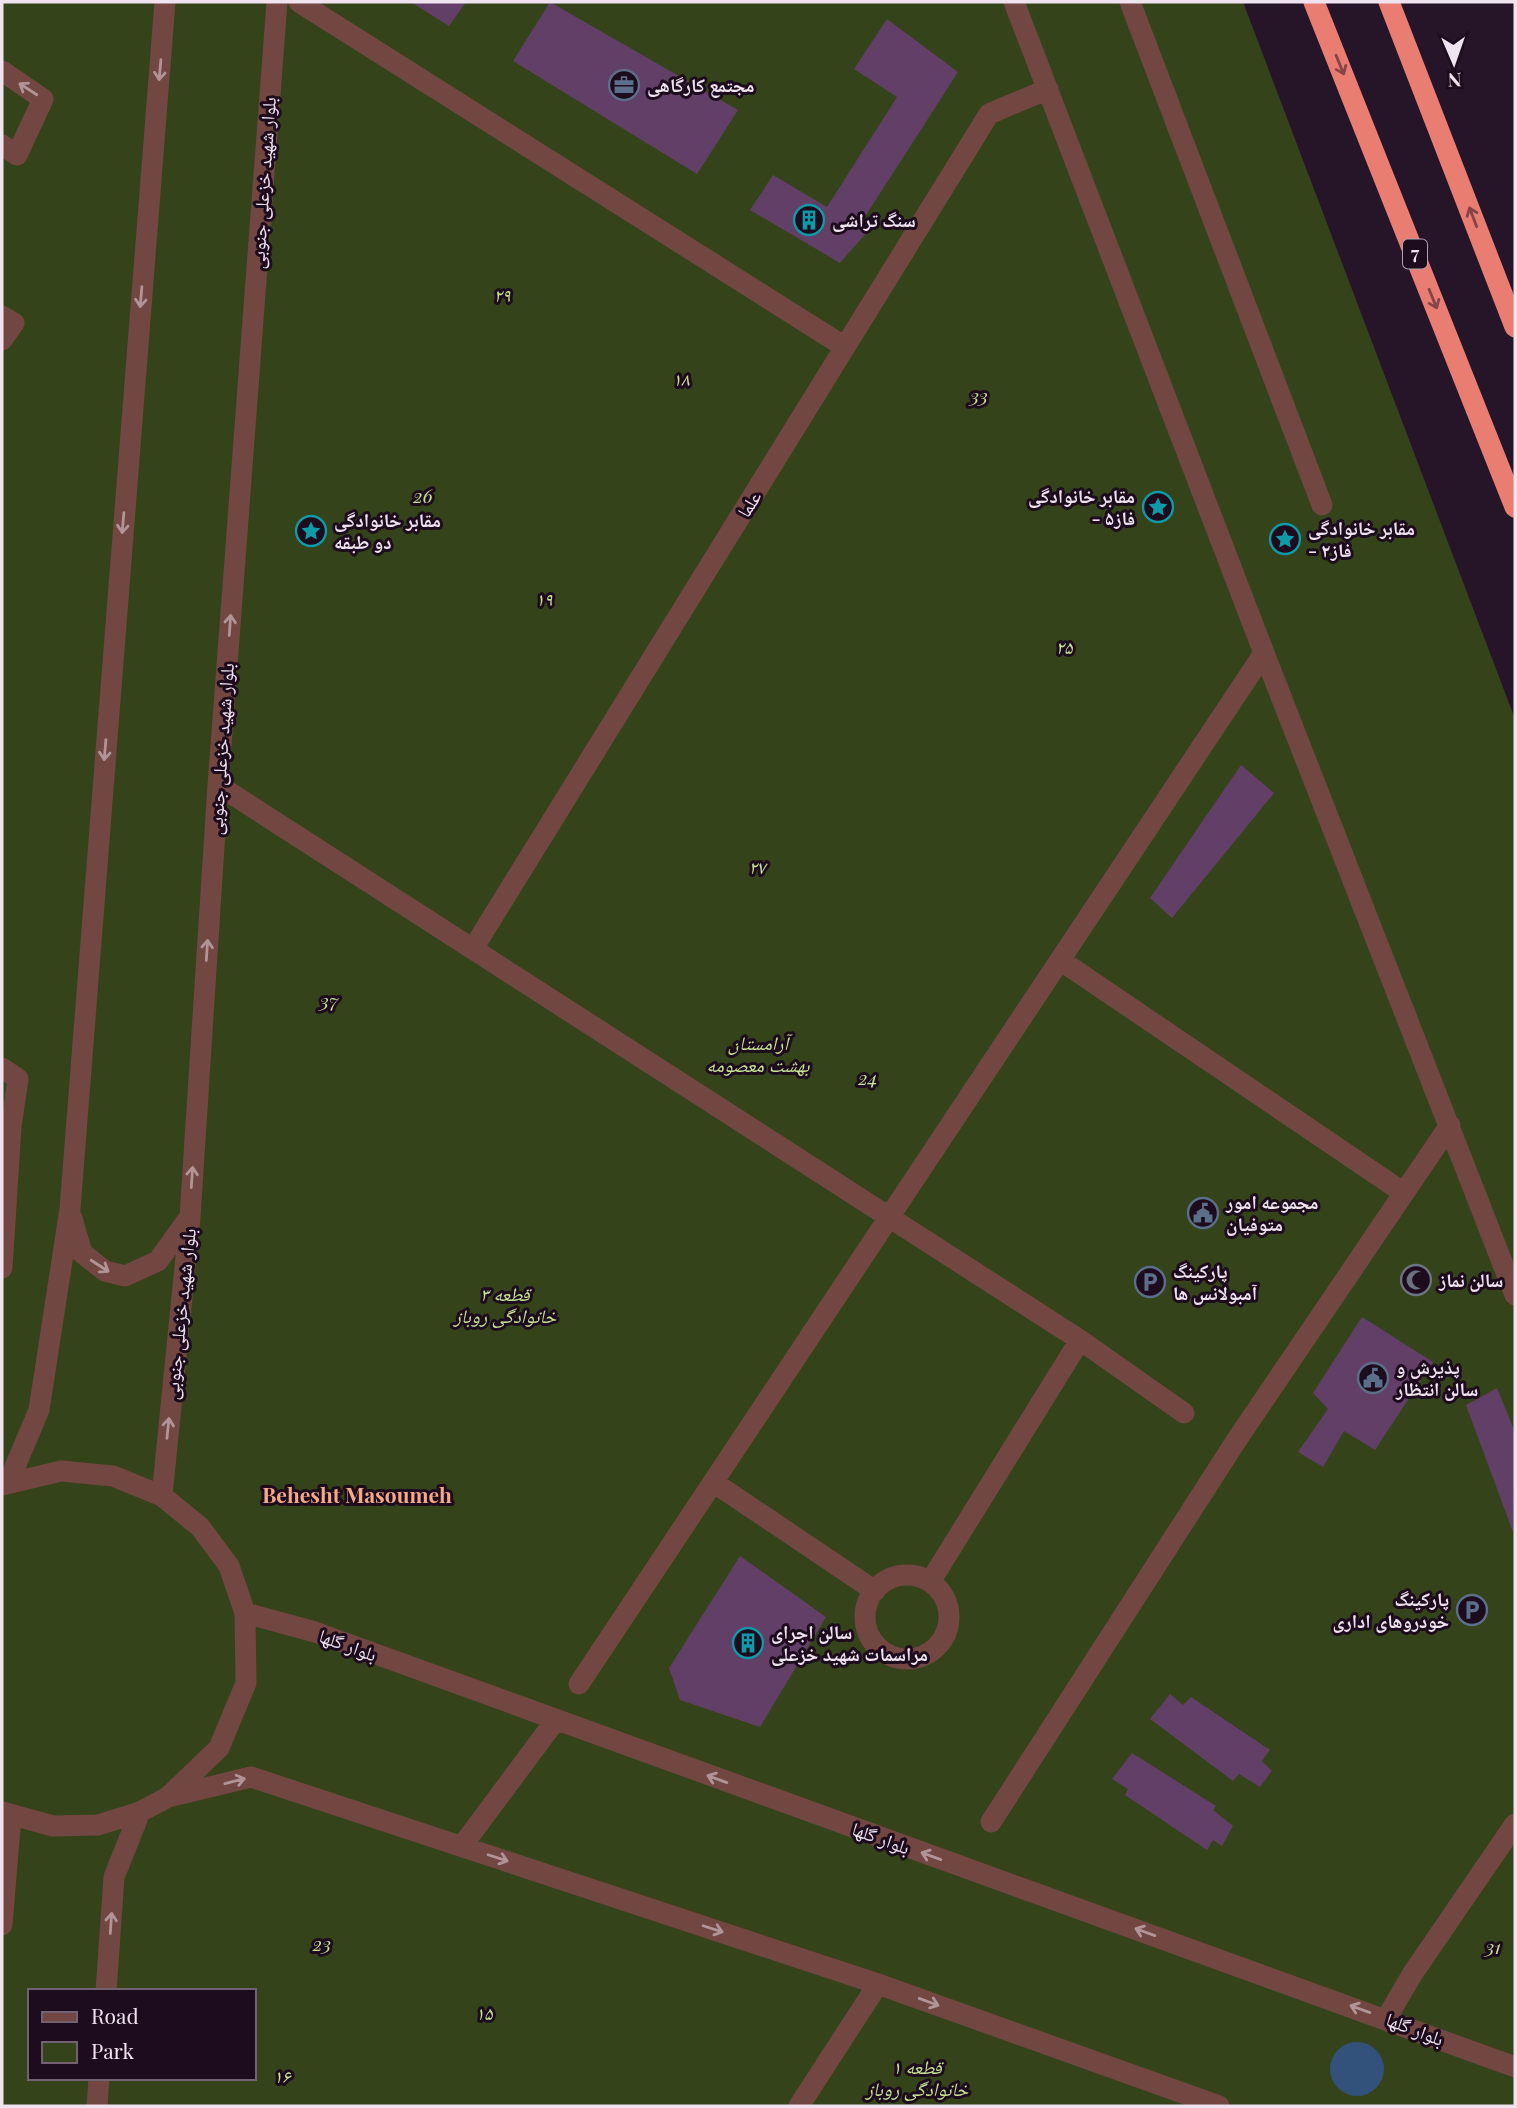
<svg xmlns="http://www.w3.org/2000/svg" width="1517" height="2108" viewBox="0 0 1517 2108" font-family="'Playfair Display','Noto Naskh Arabic',serif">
  <rect width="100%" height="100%" fill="#261528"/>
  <path fill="#35431a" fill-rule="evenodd" d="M2,2H1243L1515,719V2106H2ZM30,1991H254V2078H30Z"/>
  <path fill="#33527b" d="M1330 2069a27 27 0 1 1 54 0a27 27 0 1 1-54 0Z"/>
  <path fill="#623f66" d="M411,2H466L449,26Z
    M550,2L738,110L697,174L513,61Z
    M887,19L958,72L859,226L868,231L840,263L750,210L773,175L827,207L897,97L854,69Z
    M1241,765L1274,793L1172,918L1150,898Z
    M1362,1317L1433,1362L1375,1450L1344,1431L1323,1467L1298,1452L1328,1409L1313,1393Z
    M1497,1388L1515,1432L1513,1532L1466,1405Z
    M740,1556L826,1617L760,1727L680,1700L669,1668Z
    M1170,1694L1183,1705L1191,1697L1270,1750L1262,1761L1272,1771L1260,1787L1239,1774L1233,1781L1150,1719Z
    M1132,1753L1216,1806L1213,1810L1233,1826L1222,1846L1213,1840L1207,1850L1125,1795L1128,1789L1112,1779Z"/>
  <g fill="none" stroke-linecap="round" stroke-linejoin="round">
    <path stroke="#724641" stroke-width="21" d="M299,2L845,347
      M1014,2L1264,653L1515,1295
      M1130,2L1322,505
      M2,71L43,99L17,155L2,145
      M2,316L14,323L2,340
      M218,785L1080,1340L1184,1413
      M474,947L989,114L1048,89
      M1060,960L1404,1193
      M2,1068L18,1079L11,1127L2,1121
      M72,1218L82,1253L105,1271L125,1276L158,1261L188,1219
      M2,1268L11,1127
      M9,1481L39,1410L70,1209L165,2
      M713,1482L875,1591
      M2,1485L61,1471L113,1476L162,1496L200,1527L229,1566L245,1613L246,1683L219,1748L168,1797L140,1812L98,1825L53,1826L2,1812
      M162,1496L190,1217L218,785L277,2
      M865 1617a42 42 0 1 1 84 0a42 42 0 1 1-84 0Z
      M930,1582L1080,1340
      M245,1613L315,1632L1515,2067
      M579,1684L1264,653
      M168,1797L251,1777L878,1984L1219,2106
      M991,1822L1236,1441L1450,1125
      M462,1846L555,1721
      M2,1925L11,1816
      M106,1991L114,1877L140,1812
      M1386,2019L1413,1973L1515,1824
      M97,2106L99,2078
      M799,2106L878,1984"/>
    <path stroke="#ea7d72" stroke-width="21" d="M1314,2L1515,507
      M1389,2L1515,327"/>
  </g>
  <defs><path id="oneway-shaft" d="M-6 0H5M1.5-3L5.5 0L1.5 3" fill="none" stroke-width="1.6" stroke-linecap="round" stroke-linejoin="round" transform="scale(1.75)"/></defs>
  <g stroke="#844448">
    <use href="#oneway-shaft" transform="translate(1340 65) rotate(68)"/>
    <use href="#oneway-shaft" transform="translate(1473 217) rotate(-111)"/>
    <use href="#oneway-shaft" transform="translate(1433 299) rotate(68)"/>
  </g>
  <g stroke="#b09498">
    <use href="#oneway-shaft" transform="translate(160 70) rotate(95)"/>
    <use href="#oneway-shaft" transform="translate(28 89) rotate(-147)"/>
    <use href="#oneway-shaft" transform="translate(141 297) rotate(95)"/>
    <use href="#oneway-shaft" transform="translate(123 523) rotate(95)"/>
    <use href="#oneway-shaft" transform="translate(230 625) rotate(-86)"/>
    <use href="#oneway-shaft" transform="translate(105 750) rotate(95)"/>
    <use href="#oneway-shaft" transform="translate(207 950) rotate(-86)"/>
    <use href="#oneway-shaft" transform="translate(192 1177) rotate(-86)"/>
    <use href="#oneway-shaft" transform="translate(100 1266) rotate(33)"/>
    <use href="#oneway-shaft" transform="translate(168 1428) rotate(-84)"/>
    <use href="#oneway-shaft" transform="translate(717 1779) rotate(-160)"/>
    <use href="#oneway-shaft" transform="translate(235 1781) rotate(-14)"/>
    <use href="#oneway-shaft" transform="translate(931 1856) rotate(-160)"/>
    <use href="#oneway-shaft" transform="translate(498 1858) rotate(18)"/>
    <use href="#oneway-shaft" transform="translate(111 1923) rotate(-86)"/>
    <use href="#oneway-shaft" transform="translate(713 1929) rotate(18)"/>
    <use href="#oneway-shaft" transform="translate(1145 1932) rotate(-160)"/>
    <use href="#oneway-shaft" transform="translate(929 2002) rotate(20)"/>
    <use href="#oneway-shaft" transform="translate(1360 2009) rotate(-160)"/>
  </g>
  <defs>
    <g id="office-ring" transform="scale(1.575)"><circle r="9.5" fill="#1d0c1e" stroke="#5c6f8a" stroke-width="1.5"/><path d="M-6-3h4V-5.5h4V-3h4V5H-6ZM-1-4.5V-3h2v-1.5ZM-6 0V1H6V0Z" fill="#5c6f8a"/></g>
    <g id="building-ring" transform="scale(1.575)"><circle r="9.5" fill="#1d0c1e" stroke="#0f9aa8" stroke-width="1.5"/><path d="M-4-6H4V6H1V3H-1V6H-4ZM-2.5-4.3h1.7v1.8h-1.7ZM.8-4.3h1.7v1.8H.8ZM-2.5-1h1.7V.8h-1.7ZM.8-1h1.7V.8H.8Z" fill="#0f9aa8"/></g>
    <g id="sight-ring" transform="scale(1.575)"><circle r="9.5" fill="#1d0c1e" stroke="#0f9aa8" stroke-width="1.5"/><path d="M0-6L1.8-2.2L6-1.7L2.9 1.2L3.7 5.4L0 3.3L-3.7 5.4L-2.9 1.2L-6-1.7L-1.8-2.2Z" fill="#0f9aa8"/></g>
    <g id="civic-ring" transform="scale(1.575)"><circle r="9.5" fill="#1d0c1e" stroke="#5c6f8a" stroke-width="1.5"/><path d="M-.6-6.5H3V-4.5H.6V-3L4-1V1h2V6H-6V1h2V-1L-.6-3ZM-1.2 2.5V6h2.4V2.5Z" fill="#5c6f8a"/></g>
    <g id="mosque-ring" transform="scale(1.575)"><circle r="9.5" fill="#1d0c1e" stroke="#6b7280" stroke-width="1.5"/><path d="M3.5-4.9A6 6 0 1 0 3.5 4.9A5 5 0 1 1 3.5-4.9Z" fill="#6b7280"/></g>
    <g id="parking-ring" transform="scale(1.575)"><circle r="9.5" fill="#1d0c1e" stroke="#5c6f8a" stroke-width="1.5"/><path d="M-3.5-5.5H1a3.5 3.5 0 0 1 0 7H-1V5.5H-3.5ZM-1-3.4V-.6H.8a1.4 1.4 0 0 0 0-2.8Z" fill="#5c6f8a"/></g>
  </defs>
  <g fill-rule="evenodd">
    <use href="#office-ring" x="624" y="85"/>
    <use href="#building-ring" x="809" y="220"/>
    <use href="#sight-ring" x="1158" y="507"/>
    <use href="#sight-ring" x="311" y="531"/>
    <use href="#sight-ring" x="1285" y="539"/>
    <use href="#civic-ring" x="1203" y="1213"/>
    <use href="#mosque-ring" x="1416" y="1280"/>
    <use href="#parking-ring" x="1150" y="1282"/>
    <use href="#civic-ring" x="1373" y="1378"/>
    <use href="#parking-ring" x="1472" y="1610"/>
    <use href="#building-ring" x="748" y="1643"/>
  </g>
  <g text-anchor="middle" stroke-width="6" stroke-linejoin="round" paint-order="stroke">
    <rect fill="#1d0c1e" stroke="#b0a2b1" stroke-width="2" x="1403" y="239.5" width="24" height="29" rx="5"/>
    <g font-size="18" font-weight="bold" fill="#efe3f0">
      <text x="1415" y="260">7</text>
    </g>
    <g font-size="19" font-weight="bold" fill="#efe3f0" stroke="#1d0c1e" text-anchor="start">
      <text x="647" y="92">مجتمع کارگاهی</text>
      <text x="832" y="227">سنگ تراشی</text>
      <text x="1135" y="503" text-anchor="end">مقابر خانوادگی<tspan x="1135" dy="22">- فاز۵</tspan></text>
      <text x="334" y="527">مقابر خانوادگی<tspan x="334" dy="22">دو طبقه</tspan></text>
      <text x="1308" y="535">مقابر خانوادگی<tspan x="1308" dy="22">- فاز۲</tspan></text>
      <text x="1226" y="1209">مجموعه امور<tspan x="1226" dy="22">متوفیان</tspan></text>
      <text x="1173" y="1278">پارکینگ<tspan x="1173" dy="22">آمبولانس ها</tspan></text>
      <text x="1439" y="1287">سالن نماز</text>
      <text x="1396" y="1374">پذیرش و<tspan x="1396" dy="22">سالن انتظار</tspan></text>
      <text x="1449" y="1606" text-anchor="end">پارکینگ<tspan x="1449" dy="22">خودروهای اداری</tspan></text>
      <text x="771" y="1639">سالن اجرای<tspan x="771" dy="22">مراسمات شهید خزعلی</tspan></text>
    </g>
    <g font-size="19" fill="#efe3f0" stroke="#1d0c1e">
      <text transform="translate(263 183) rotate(-86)" y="7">بلوار شهید خزعلی جنوبی</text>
      <text transform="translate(749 504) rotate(-58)" y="7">علما</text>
      <text transform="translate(221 749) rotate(-86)" y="7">بلوار شهید خزعلی جنوبی</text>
      <text transform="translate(180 1314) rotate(-84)" y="7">بلوار شهید خزعلی جنوبی</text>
      <text transform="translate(348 1645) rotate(20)" y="7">بلوار گلها</text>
      <text transform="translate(881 1838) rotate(20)" y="7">بلوار گلها</text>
      <text transform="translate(1415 2029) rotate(21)" y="7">بلوار گلها</text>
    </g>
    <g font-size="19" font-style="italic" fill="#c7e394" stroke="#1d0c1e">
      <text x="502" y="302">۲۹</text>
      <text x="681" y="386">۱۸</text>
      <text x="979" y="403">33</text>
      <text x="423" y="503">26</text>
      <text x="544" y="606">۱۹</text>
      <text x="1064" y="654">۲۵</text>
      <text x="757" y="874">۲۷</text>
      <text x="329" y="1008">37</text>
      <text x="758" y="1050">آرامستان<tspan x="758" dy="22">بهشت معصومه</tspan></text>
      <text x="868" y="1085">24</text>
      <text x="505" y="1301">قطعه ۳<tspan x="505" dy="22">خانوادگی روباز</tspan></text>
      <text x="322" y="1951">23</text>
      <text x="1493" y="1954">31</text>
      <text x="484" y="2020">۱۵</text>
      <text x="917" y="2074">قطعه ۱<tspan x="917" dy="22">خانوادگی روباز</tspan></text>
      <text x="282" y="2083">۱۶</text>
    </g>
    <g font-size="21" font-weight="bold" fill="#f4aa87" stroke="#1d0c1e">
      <text x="357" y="1503">Behesht Masoumeh</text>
    </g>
  </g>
  <rect width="1517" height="2108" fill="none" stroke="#efe3f0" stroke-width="7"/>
  <rect x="28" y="1989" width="228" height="91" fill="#1d0c1e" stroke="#716272" stroke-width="2"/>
  <rect x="42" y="2012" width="35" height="10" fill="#724641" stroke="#716272" stroke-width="2"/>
  <text x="91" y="2024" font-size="21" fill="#efe3f0">Road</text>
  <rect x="42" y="2042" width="35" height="21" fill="#35431a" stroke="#716272" stroke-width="2"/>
  <text x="91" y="2059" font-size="21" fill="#efe3f0">Park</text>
  <g transform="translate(1454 63) rotate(178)" stroke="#1d0c1e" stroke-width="5" paint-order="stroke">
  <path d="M0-5L12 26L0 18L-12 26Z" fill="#efe3f0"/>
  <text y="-10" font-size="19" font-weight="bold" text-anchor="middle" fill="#efe3f0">N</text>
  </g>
</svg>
